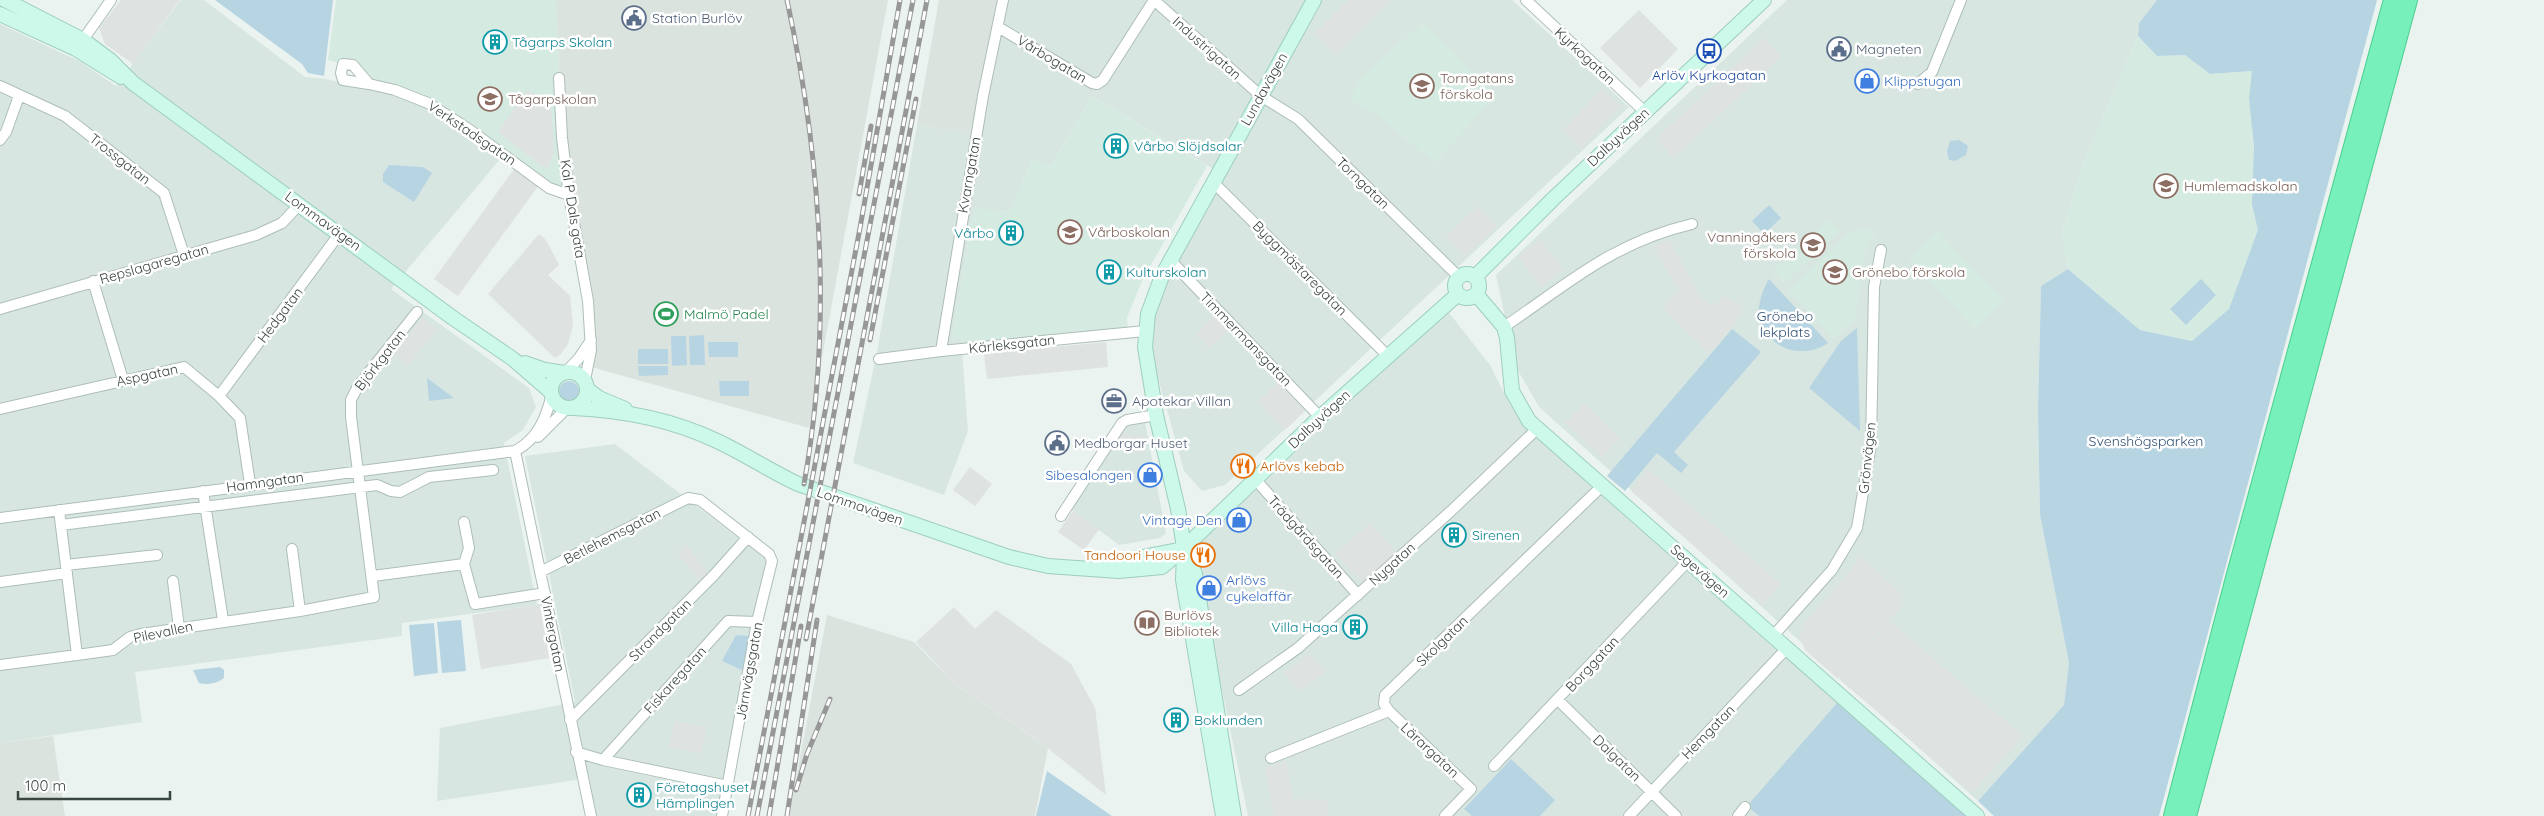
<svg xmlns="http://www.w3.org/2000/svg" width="2544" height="816" viewBox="0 0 2544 816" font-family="Quicksand,sans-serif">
  <rect width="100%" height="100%" fill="#eaf3ef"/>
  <path fill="#d8e6e1" d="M181,0H204L305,77L326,79L389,94L433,110L501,158L391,289L529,388L536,407L523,430L504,443L537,605L402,623V636L135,672L142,722L0,743V24L81,62L116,86Z
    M997,0H1512L1629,107L1225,485L1202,491L1184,471L1145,331L1148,314L1218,172L1092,96L1051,166L1032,160L1010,212L974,209L952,340L961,337L968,431L944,495L853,463L876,357L917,125L972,133Z
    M1787,0H2157L2139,23L2138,36L2083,164L2062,233L2068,269L2041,286L2038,410L2040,515L2069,663L2064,705L1978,801L1539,407L1516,367L1496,275Z
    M1446,309L1490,365L1510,405L1587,483L1837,703L1748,806L1759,816H1248L1193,550Z
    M1145,422L1166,533L1160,538L1119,545L1071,509L1120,429Z
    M615,444L766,559L718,816H597L589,778L437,801L440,728L575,702L525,456Z"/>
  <path fill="#dbe3de" d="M556,0H888L809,428L588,366L591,350L562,138Z
    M939,0H997L972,133L917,125Z
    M827,615L914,642L955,684L1048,748L1035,816H789Z
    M53,736L65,816H0V743Z"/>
  <path fill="#d5ebe2" d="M336,0H556L562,138L569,195L557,192L443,111L369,84L343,64L328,60Z
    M1424,22L1496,95L1435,163L1376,114L1350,99L1361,77Z
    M2138,36L2157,56L2185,55L2210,74L2252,71V123L2259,229L2231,308L2192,341L2140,330L2068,269L2064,252L2062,233L2083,164Z
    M1092,96L1207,166L1142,281L1127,318L1128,333L962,349L961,337L952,340L974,208L1010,212L1032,160L1051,166Z
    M1829,219L1840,231L1784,283L1773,271Z
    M1861,229L1875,232L1864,254L1855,320L1833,339L1788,290L1848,235Z
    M1938,231L2004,301L1974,329L1909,259Z"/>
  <path fill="#b7d4e3" d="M215,0H333L324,76L308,73L302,64Z
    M2157,0H2377L2159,816H1994L1978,801L2064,705L2069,663L2040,515L2038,410L2041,286L2068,269L2140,330L2192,341L2229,309L2258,230L2252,204L2254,147L2249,98L2252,71L2210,74L2185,55L2157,56L2138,36L2139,23Z
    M1959,140L1968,146L1966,155L1955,161L1949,160L1947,151L1950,141Z
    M389,165L423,167L432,173L414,202L383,182V174Z
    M1769,205L1781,218L1764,234L1752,221Z
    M1769,279L1828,343C1806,358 1776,352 1763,328C1754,314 1761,292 1769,279Z
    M2201,279L2216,295L2186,325L2170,309Z
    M1857,328L1860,431L1809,388L1841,341Z
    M1732,329L1761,352L1674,452L1688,465L1681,473L1657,453L1625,491L1607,476Z
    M704,335L705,365H690L689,336Z
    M671,336H686L687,365L672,366Z
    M708,342H738V357H709Z
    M638,349H668V364H638Z
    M638,366H668V375L639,376Z
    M427,378L454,398L429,401Z
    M559 391a10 10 0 1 1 20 0a10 10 0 1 1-20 0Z
    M719,381H749V396H720Z
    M461,620L466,671L442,673L437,622Z
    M434,623L438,673L414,676L409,625Z
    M736,635L751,636L744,671L722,661Z
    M220,667L224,670V678C216,684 208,685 199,683L193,670Z
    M1837,703L1969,816H1759L1747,806Z
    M1511,759L1555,800L1540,816H1472L1464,809Z
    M1047,771L1112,816H1036Z"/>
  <path fill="#dee2e0" d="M121,0H180L133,64L105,44L99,28Z
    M1348,0H1392L1336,55L1314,34Z
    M1639,10L1678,49L1640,88L1600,48Z
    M1764,38L1781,57L1674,158L1656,139Z
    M1602,89L1621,106L1581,148L1563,130Z
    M527,90L551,105L554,153L547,170L498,132Z
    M515,168L539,185L458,296L434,279Z
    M1478,206L1497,226L1465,257L1446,237Z
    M539,234L546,240L559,265L548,275L570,296L573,325L568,344L560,355L555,358L488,294Z
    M1540,239L1564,270L1541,287L1518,256Z
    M1669,239L1700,296L1710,305L1718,303L1724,296L1743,306L1733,327L1709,353L1663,308L1678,290L1654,247Z
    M1216,314L1230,328L1210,348L1196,334Z
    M422,317L437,329L408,366L394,355Z
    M1106,342L1108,367L987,379L984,354Z
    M1278,382L1305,411L1285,430L1258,402Z
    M1584,404L1620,438L1602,457L1565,423Z
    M1121,432L1148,438L1144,454L1117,448Z
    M970,467L992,484L975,506L953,490Z
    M1648,469L1781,584L1762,605L1630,490Z
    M1073,511L1099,529L1084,550L1058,532Z
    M1370,523L1398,554L1364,585L1335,554Z
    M687,545L708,574L699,581L677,552Z
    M1860,555L1902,595L1903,604L1838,679L1805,650L1799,637L1805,623L1849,572Z
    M540,604L549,658L481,669L472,615Z
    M954,607L975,629L996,610L1071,664L1095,708L1106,795L1040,742L954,683L916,642Z
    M1890,621L2023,736L1972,793L1839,679Z
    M1310,654L1326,672L1298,692L1284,672Z
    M675,721L707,727L701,753L669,747Z
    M1286,760L1293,799L1328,800L1327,816H1274L1265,768Z"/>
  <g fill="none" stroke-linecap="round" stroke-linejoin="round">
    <g stroke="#adbeb6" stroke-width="12">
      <path id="street" d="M1154,0L1261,96L1298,119L1459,277
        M1526,0L1645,112
        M998,27L1092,83L1097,84L1103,80L1154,0
        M80,44L111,0
        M559,78L562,138L569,195L588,301L591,350L585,380
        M369,84L343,80L341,73L343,64L353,65L369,84L395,90L428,103L470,130L549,188L569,195
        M1918,84L1932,72L1961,0
        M0,86L65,116L164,193L184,255
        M0,140L6,132L19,96
        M1213,182L1387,355
        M1171,261L1320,417
        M93,281L123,380
        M0,309L256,235L282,223L299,205
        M1504,327C1569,283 1612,243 1692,224
        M941,351L983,96L1003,0
        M879,359L941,351L1145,331
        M566,372L579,358L591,340
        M219,396L340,233
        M0,409L184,367L219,396L240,418L250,484
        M538,437L567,408
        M515,451L591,816
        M1255,479L1358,595
        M203,491L223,620
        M59,510L77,655L113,650L130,637L141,634L300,611L374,597L351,417V400L358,386L417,312
        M1061,516L1122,423L1127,420L1156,415
        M0,518L515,451C538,439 546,418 552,394
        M464,522L469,548L464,564L475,604L545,593
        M61,525L377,485L391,491L400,492L429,477L493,470
        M292,549L300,611
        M66,565L157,555
        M540,572L688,498L700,500L769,554L772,561L757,622L722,816
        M373,576L464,564
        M173,581L179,628
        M0,582L67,573
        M1773,636L1832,570L1857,528L1871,445L1874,287L1881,250
        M0,665L77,655
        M1239,690L1298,648L1451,511L1538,428
        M1558,700L1676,816
        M1389,711L1471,789L1445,816
        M570,720L714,575L748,537
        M576,752L603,760L728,786
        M1271,758L1389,711L1384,704L1385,695L1602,486
        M603,760L728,621L757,622
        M1494,766L1688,561
        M1629,816L1787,648
        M1738,816L1745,807"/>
    </g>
    <g stroke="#9ecebc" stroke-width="16">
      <path id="secondary" d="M5,0L83,40L110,60L133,83L453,318L513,359L551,392
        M0,14L76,49L121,77
        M1455 286a12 12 0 1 1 24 0a12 12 0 1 1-24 0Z
        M1475,277L1553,199L1764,0
        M1476,294L1504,327L1507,338L1512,391L1529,421L1977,816
        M525,363L545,370L564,373
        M551 390a18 18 0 1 1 36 0a18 18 0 1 1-36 0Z
        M588,390L599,398L625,409
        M573,408C621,410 673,420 717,441C745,454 770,471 798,484L1009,557L1048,566L1119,571L1162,567L1184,548L1320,417L1458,294
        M1184,552L1183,580L1223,816
        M1097,566L1183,549
        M1234,816L1195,574L1184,548L1178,509L1156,415L1145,347L1148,314L1162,276L1314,0"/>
    </g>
    <g stroke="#49ce8f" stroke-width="20">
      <path id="highway" d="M2173,816L2235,578L2393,0
        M2187,816L2408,0"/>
    </g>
    <use href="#street" stroke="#fff" stroke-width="10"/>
    <use href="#secondary" stroke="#cdf9ea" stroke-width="14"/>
    <use href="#highway" stroke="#78f0bb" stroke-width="18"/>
    <g stroke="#979797" stroke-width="5">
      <path id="rail" d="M787,0C821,158 833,324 804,484
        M859,194L871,126
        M870,340L916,99
        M806,639L927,0
        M796,790L807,754L830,699
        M748,816L860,228L900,0
        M757,816L913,0
        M769,816L801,626
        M787,816L817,620"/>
    </g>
    <use href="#rail" stroke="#fff" stroke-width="3" stroke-dasharray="9" stroke-linecap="butt"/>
  </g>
  <defs>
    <g id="civic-ring" transform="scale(1.25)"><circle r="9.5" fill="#fff" stroke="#5c6f8a" stroke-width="1.5"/><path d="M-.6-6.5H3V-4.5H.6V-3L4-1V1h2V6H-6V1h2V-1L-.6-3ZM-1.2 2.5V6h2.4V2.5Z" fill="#5c6f8a"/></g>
    <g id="building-ring" transform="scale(1.25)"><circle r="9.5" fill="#fff" stroke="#0f9aa8" stroke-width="1.5"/><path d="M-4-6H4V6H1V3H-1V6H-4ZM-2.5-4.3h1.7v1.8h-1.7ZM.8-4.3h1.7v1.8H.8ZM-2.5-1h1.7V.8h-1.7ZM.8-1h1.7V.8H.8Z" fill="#0f9aa8"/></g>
    <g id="bus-ring" transform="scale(1.25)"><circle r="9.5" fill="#fff" stroke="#1a4fb4" stroke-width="1.5"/><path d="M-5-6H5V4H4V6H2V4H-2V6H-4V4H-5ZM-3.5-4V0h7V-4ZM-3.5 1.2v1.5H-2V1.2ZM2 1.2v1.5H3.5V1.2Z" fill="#1a4fb4"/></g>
    <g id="shop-ring" transform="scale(1.25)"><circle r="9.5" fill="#fff" stroke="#3f7fe0" stroke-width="1.5"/><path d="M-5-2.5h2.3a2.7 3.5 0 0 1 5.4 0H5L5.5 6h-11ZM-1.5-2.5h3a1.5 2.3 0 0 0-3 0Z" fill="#3f7fe0"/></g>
    <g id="school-ring" transform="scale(1.25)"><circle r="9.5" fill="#fff" stroke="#8d6e63" stroke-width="1.5"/><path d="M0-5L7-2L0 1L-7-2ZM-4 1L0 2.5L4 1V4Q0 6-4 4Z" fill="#8d6e63"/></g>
    <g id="stadium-ring" transform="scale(1.25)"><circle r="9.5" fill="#fff" stroke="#2e9e5b" stroke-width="1.5"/><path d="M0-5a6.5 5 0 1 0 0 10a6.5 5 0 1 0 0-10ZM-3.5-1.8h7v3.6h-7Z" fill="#2e9e5b"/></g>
    <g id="office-ring" transform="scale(1.25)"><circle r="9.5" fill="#fff" stroke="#5c6f8a" stroke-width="1.5"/><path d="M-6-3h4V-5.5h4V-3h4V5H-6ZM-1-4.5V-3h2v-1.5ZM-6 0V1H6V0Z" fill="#5c6f8a"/></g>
    <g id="restaurant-ring" transform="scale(1.25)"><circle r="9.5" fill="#fff" stroke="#e8710a" stroke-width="1.5"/><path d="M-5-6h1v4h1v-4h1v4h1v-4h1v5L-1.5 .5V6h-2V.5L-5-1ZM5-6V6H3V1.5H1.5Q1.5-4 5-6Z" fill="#e8710a"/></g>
    <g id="library-ring" transform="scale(1.25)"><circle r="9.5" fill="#fff" stroke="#8d6e63" stroke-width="1.5"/><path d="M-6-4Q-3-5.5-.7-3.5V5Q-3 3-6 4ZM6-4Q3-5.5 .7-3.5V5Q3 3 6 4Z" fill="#8d6e63"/></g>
  </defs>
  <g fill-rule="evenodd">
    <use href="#civic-ring" x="634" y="18"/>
    <use href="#building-ring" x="495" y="42"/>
    <use href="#civic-ring" x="1839" y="49"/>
    <use href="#bus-ring" x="1709" y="51"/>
    <use href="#shop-ring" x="1867" y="81"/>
    <use href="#school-ring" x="1422" y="86"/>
    <use href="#school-ring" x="490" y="99"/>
    <use href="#building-ring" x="1116" y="146"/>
    <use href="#school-ring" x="2166" y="186"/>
    <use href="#school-ring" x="1070" y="232"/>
    <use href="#building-ring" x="1011" y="233"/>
    <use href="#school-ring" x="1813" y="245"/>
    <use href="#building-ring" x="1109" y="272"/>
    <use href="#school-ring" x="1835" y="272"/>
    <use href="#stadium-ring" x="666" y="314"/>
    <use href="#office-ring" x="1114" y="401"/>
    <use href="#civic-ring" x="1057" y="443"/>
    <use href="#restaurant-ring" x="1243" y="466"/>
    <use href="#shop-ring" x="1150" y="475"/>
    <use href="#shop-ring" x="1239" y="520"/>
    <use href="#building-ring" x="1454" y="535"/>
    <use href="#restaurant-ring" x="1203" y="555"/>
    <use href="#shop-ring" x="1209" y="588"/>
    <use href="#library-ring" x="1147" y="623"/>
    <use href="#building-ring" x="1355" y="627"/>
    <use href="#building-ring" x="1176" y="720"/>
    <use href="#building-ring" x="639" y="795"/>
  </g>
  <g text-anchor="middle" stroke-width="5" stroke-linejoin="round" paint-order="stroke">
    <g font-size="14" fill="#4e5e75" stroke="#fff" text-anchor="start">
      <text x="652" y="23">Station Burlöv</text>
      <text x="1856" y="54">Magneten</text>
      <text x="1132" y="406">Apotekar Villan</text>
      <text x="1074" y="448">Medborgar Huset</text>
    </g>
    <g font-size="14" fill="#0d838f" stroke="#fff" text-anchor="start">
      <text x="512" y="47">Tågarps Skolan</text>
      <text x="1134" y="151">Vårbo Slöjdsalar</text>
      <text x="994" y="238" text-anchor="end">Vårbo</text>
      <text x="1126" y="277">Kulturskolan</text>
      <text x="1472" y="540">Sirenen</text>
      <text x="1338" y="632" text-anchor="end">Villa Haga</text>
      <text x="1194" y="725">Boklunden</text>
      <text x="656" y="792">Företagshuset<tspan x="656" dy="16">Hämplingen</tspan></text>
    </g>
    <g font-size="14" fill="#39463f" stroke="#fff">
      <text transform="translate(1207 48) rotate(42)" y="5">Industrigatan</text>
      <text transform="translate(1585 56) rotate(43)" y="5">Kyrkogatan</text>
      <text transform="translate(1052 59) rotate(31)" y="5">Vårbogatan</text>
      <text transform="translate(1264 89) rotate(-61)" y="5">Lundavägen</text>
      <text transform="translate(472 133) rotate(34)" y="5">Verkstadsgatan</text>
      <text transform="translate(1618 137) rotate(-43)" y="5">Dalbyvägen</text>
      <text transform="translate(120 159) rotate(38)" y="5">Trossgatan</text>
      <text transform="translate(969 175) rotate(-80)" y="5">Kvarngatan</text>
      <text transform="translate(1363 183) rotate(44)" y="5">Torngatan</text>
      <text transform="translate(573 209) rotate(81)" y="5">Kal P Dals gata</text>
      <text transform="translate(323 221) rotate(36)" y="5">Lommavägen</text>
      <text transform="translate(154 264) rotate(-16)" y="5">Repslagaregatan</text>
      <text transform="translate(1300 268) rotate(45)" y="5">Byggmästaregatan</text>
      <text transform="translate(280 315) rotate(-53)" y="5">Hedgatan</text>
      <text transform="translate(1246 339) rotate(46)" y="5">Timmermansgatan</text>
      <text transform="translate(1012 344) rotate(-6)" y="5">Kärleksgatan</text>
      <text transform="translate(380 360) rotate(-52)" y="5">Björkgatan</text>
      <text transform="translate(147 375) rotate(-12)" y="5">Aspgatan</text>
      <text transform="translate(1319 419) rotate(-43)" y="5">Dalbyvägen</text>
      <text transform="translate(1867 458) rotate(-84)" y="5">Grönvägen</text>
      <text transform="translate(265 482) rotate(-8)" y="5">Hamngatan</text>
      <text transform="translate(860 506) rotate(19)" y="5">Lommavägen</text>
      <text transform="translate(612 536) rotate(-27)" y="5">Betlehemsgatan</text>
      <text transform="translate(1306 537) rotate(48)" y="5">Trädgårdsgatan</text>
      <text transform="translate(1392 564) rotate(-42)" y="5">Nygatan</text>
      <text transform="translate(1700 571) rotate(41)" y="5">Segevägen</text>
      <text transform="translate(660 630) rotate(-45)" y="5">Strandgatan</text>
      <text transform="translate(163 632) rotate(-12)" y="5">Pilevallen</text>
      <text transform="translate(553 634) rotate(79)" y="5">Vintergatan</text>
      <text transform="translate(1442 641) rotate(-44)" y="5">Skolgatan</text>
      <text transform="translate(1592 664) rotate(-47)" y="5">Borggatan</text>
      <text transform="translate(749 671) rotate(-80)" y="5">Järnvägsgatan</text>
      <text transform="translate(675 680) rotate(-48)" y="5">Fiskaregatan</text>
      <text transform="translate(1708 732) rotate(-46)" y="5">Hemgatan</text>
      <text transform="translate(1430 750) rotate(43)" y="5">Lärargatan</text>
      <text transform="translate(1617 758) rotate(44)" y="5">Dalgatan</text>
    </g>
    <g font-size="14" fill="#164399" stroke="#fff">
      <text x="1709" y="80">Arlöv Kyrkogatan</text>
    </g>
    <g font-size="14" fill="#785e54" stroke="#fff" text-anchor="start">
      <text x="1440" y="83">Torngatans<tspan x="1440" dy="16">förskola</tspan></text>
      <text x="508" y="104">Tågarpskolan</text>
      <text x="2184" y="191">Humlemadskolan</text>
      <text x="1088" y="237">Vårboskolan</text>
      <text x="1796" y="242" text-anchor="end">Vanningåkers<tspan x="1796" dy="16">förskola</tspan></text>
      <text x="1852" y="277">Grönebo förskola</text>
      <text x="1164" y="620">Burlövs<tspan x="1164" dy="16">Bibliotek</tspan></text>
    </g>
    <g font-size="14" fill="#366cbe" stroke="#fff" text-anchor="start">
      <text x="1884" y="86">Klippstugan</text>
      <text x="1132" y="480" text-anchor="end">Sibesalongen</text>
      <text x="1222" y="525" text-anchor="end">Vintage Den</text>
      <text x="1226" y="585">Arlövs<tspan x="1226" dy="16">cykelaffär</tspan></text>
    </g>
    <g font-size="14" fill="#27864d" stroke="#fff" text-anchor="start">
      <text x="684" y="319">Malmö Padel</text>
    </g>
    <g font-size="14" fill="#315173" stroke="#fff">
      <text x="1785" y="321">Grönebo<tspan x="1785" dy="16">lekplats</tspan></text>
      <text x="2146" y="446">Svenshögsparken</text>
    </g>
    <g font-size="14" fill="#c56008" stroke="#fff" text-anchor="start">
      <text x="1260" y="471">Arlövs kebab</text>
      <text x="1186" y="560" text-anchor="end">Tandoori House</text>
    </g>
  </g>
  <path d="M18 791v8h152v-8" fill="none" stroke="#39463f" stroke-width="2.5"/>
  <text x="25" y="791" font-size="15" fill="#39463f" stroke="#ffffff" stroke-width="4" paint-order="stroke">100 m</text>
</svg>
